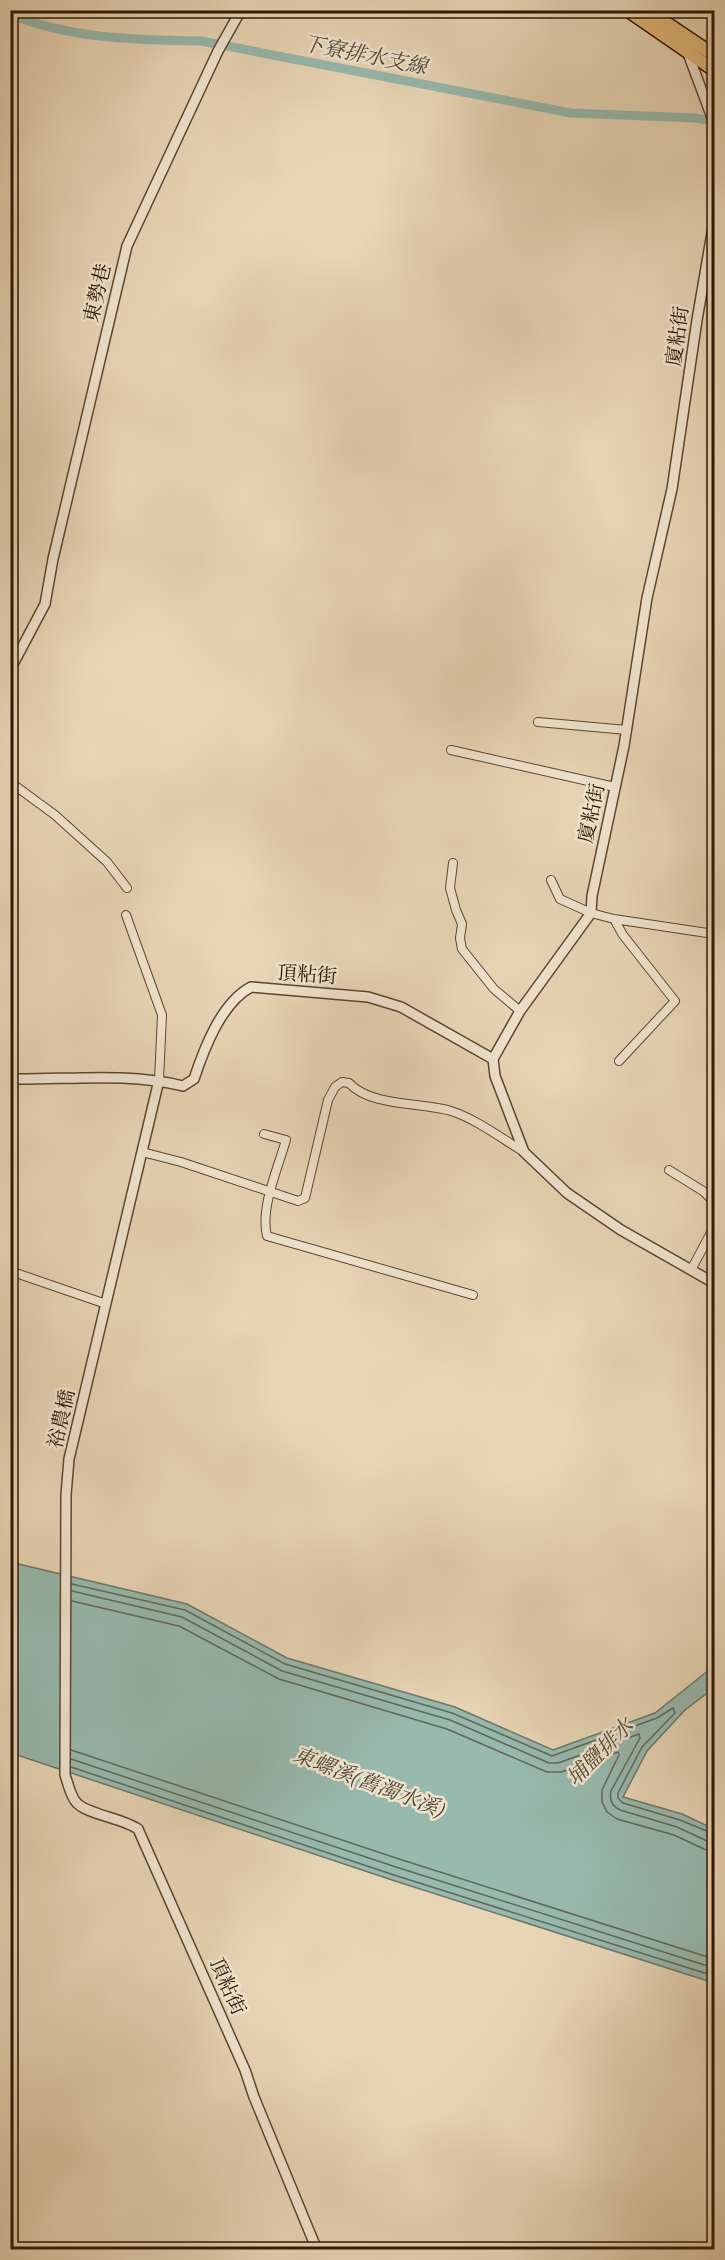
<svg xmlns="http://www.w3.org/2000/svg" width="725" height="2260" viewBox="0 0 725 2260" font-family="'EB Garamond','Noto Serif TC',serif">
  <rect width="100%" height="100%" fill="#e8d5b5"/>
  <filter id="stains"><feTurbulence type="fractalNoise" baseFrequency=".00333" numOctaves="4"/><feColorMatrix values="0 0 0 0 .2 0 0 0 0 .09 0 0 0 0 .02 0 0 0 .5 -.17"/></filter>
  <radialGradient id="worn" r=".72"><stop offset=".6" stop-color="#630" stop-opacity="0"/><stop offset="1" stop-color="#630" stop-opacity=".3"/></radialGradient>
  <path fill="#97b9ae" stroke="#6d786a" stroke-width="1.5" d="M10,1562L187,1604L287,1658L455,1707L553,1750L655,1713L714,1666V1688L685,1710L647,1751L623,1797L682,1814L714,1829V1983L392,1880L11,1753Z"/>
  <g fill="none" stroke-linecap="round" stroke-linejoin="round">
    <path stroke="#626858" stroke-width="1.5" d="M72,1584L185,1610L285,1664L452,1713L552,1756L657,1718L673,1708L675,1713L642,1747L618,1793V1798L623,1803L680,1820L714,1834
      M72,1591L182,1617L282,1671L450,1720L549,1763H558L639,1734L640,1738L611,1791C609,1800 612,1806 620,1810L677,1827L707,1841L714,1842
      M72,1601L179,1626L279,1679L447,1729L547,1772H561L618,1752L619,1755L602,1790V1802L607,1812L617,1819L674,1835L704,1849L714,1851
      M71,1750L399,1859L714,1959
      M71,1759L396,1867L714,1968
      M71,1767L394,1875L714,1976"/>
    <path stroke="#97b9ae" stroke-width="9" d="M10,14C70,39 137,40 201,41L571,113L695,118L714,121"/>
    <g stroke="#5c4630" stroke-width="10">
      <path id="minor" d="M538,722L627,730
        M451,750L615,787
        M10,782L55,815L107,862L127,888
        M453,863L450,888L456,910L462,924L460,938L462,949L494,989L520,1011
        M551,880L560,899L591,913L614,919L714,934
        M126,915L162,1015L159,1080
        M614,919L623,935L675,1001L619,1061
        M264,1134L286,1140C278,1168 260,1208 267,1236L473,1295
        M142,1152L181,1162L298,1201L305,1198L328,1100L335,1087L342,1082L349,1083C371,1107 422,1102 451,1111C476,1119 501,1138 524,1152
        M669,1170L703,1191L714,1202
        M691,1270L714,1227
        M10,1271L106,1304"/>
    </g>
    <g stroke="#5c4630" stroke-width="12">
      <path id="tertiary" d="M687,51L714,123
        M714,221L697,320L672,489L647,598L624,746L592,896L591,913L520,1011L493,1059L495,1076L524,1152L567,1193L621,1230L714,1283
        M10,670L45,604L53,559L127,246L218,51L241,10
        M10,1079C67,1080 127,1072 183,1086L194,1079C204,1049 221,1003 251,987L368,997L401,1007L493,1059
        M159,1080L69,1459L66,1495L65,1775C68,1783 70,1795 76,1802C85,1814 123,1818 138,1829L245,2070L254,2097L317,2250"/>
    </g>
    <g stroke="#2d1703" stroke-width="15">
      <path id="primary" d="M627,10L714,70
        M647,10L714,55"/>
    </g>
    <use href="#minor" stroke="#f0e4cf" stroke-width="8"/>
    <use href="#tertiary" stroke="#f0e4cf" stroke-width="9"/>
    <use href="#primary" stroke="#e4ba7a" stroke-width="12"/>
  </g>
  <g text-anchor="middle" stroke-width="5" stroke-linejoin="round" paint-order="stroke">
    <g font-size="20" fill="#2d1703" stroke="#f0e4cf">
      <text transform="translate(97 293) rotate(-77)" y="7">東勢巷</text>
      <text transform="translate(677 336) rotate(-82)" y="7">廈粘街</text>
      <text transform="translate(591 813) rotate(-78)" y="7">廈粘街</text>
      <text transform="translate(307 974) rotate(4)" y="7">頂粘街</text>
      <text transform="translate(61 1419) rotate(-77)" y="7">裕農橋</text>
      <text transform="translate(228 1986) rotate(66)" y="7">頂粘街</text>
    </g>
    <g font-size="21" font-style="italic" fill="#4d4836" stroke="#f0e4cf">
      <text transform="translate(365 55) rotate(11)" y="7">下寮排水支線</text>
      <text transform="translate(600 1752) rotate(-45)" y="7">埔鹽排水</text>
      <text transform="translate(369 1782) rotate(21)" y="7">東螺溪(舊濁水溪)</text>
    </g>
  </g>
  <rect width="725" height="2260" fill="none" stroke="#e8d5b5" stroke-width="36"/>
  <rect x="12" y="12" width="701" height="2236" fill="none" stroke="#2d1703" stroke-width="3"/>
  <rect x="18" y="18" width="689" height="2224" fill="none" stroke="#2d1703" stroke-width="1.5"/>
  <rect width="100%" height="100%" filter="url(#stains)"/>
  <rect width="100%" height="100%" fill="url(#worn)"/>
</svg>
